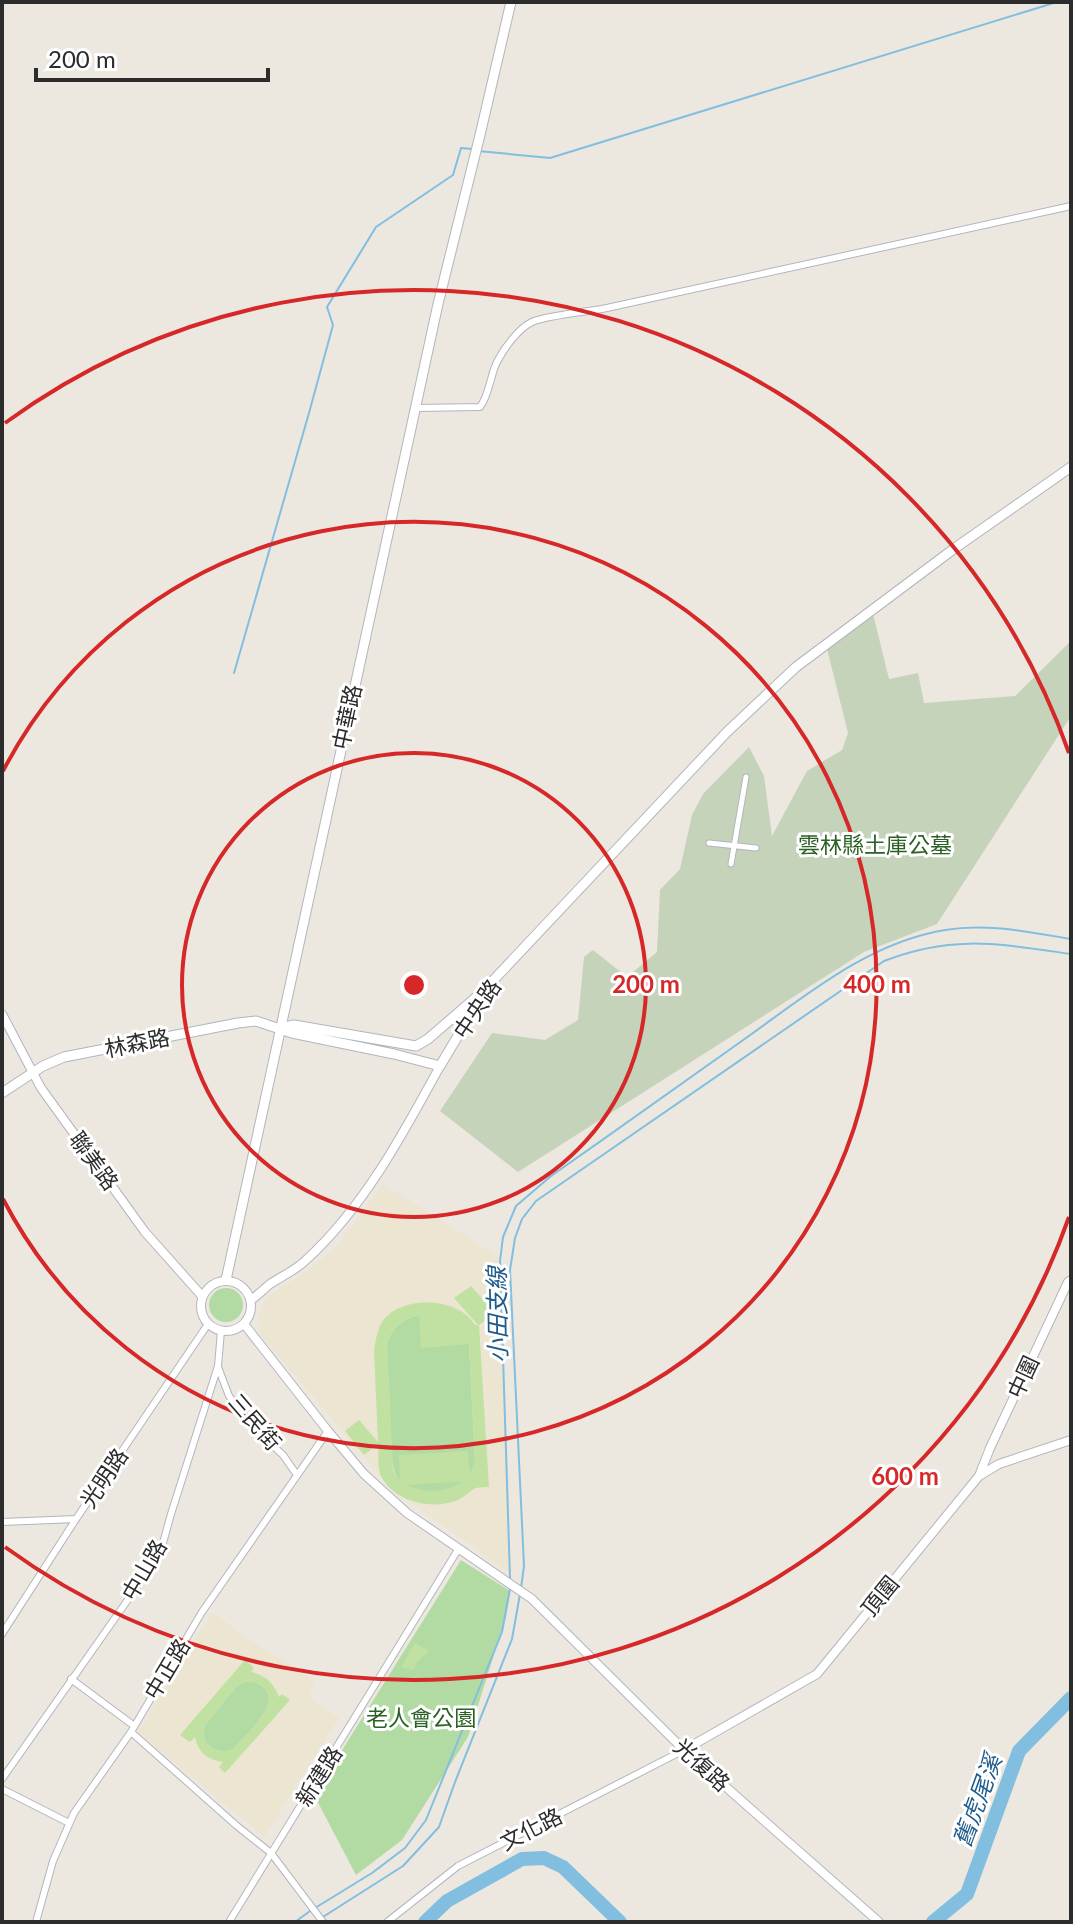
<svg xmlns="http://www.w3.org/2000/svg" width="1073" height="1924" viewBox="0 0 1073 1924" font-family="Lato,'Noto Sans TC',sans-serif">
  <rect width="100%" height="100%" fill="#ece8e0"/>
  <path fill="#ebe5d2" d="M383,1184L499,1257L511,1574L391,1489L261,1335L258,1316L266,1298L310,1269L336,1247Z
    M212,1612L246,1637L315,1681L309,1697L339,1718L264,1837L138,1732Z"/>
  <path fill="#b2dba4" d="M209 1305a17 17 0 1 1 34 0a17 17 0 1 1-34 0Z
    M419,1315L469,1343L475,1462C473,1468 471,1474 467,1479C451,1496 412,1496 397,1477C394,1472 393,1465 392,1459L387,1345C391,1327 402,1320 419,1315Z
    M461,1560L510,1591L506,1617L468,1737L402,1840L356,1875L314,1795Z
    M245,1682C252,1681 258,1682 263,1687C283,1704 245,1735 233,1749C215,1756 199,1744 205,1725L236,1687Z"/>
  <path fill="#c4d3b9" d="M873,614L889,679L918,673L924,703L1015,696L1071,641V716L937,924L864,952L518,1172L440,1111L492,1033L545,1040L578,1020L584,957L593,950L627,977L657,952L660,890L680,869L692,815L703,794L749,747L764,776L772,836L807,771L842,750L848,733L827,649Z"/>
  <path fill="#c0e1a1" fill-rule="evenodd" d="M471,1286L495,1313L479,1325L489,1487C485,1487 480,1487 476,1488C469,1491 463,1499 455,1501C430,1510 393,1501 381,1476C377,1467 379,1454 378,1444L364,1455L345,1431L359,1420L378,1442L374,1350C376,1340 377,1328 384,1319C404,1295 459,1297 475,1325H478L454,1298ZM419,1315L421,1348L469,1344L475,1462L470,1474L468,1451L399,1455L400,1479L396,1476L393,1469L387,1345C391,1327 402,1320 419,1315ZM463,1481C448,1493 424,1494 406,1485Z
    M415,1643L429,1651L417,1662L414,1670L401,1667Z
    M245,1660L254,1668L251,1672C265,1675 274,1683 279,1697L282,1694L290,1700L225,1773L219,1767L223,1762C207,1760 198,1752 195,1737L190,1742L180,1735ZM245,1682C252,1681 258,1682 263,1687C283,1704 245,1735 233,1749C215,1756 199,1744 205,1725L236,1687Z"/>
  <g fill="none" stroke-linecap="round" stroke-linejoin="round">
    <path stroke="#81bee0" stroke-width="2" d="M478,151L550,158L1057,2
      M234,673L309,413L333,325L327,307L376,227L453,175L461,148L472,149
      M510,1578L500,1261L503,1237L516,1206L551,1176C614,1132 677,1087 739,1043C803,998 866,943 945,930C987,923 1029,932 1071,939
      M521,1588L524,1566L510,1270L515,1238L522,1219L536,1201L884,961C953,934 1000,944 1071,954
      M315,1908L372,1873L405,1848L426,1820L502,1632L510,1589
      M295,1922L310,1911
      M315,1922L403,1866L439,1827L455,1782L512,1639L520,1594"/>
    <path stroke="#81bee0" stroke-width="14" d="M425,1922L447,1901L522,1859L544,1858L563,1867L620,1922
      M933,1922L967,1894L1019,1751L1071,1698"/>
    <g stroke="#b3b5be" stroke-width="7">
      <path id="pedestrian" d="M709,843L756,848
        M731,864L746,777"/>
    </g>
    <g stroke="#b3b5be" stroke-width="8">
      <path id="minor" d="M415,408L480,407C490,394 490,374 498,360C505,347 519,328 532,322C548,315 588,312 607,308L1071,206
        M218,1367L229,1396L256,1430L283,1455L297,1475
        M2,1522L76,1519
        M2,1634L76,1519L208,1324
        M71,1679L133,1725
        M131,1732L237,1826L271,1853L323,1922
        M2,1779L146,1574L163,1543L171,1514L218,1366L221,1331
        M2,1789L69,1823
        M36,1922L53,1861L74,1813L131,1732L202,1612L328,1431
        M229,1922L459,1548
        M387,1922L458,1866L684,1750"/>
    </g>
    <g stroke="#b3b5be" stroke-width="10">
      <path id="tertiary" d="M2,1014L41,1088L145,1232L202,1296
        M201 1306a25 25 0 1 1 50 0a25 25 0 1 1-50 0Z
        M251,1300C258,1295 264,1289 270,1284C282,1276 296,1270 306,1260C364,1207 403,1134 440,1066
        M244,1324L328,1431L364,1474L407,1513L532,1599L684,1750L879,1922
        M979,1476L990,1448L1068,1282L1071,1280
        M684,1750L817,1674L979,1476L999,1464L1071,1440"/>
    </g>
    <g stroke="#b3b5be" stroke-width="11">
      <path id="secondary" d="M280,1028L294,1025L416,1046L428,1039L480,994
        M2,1093L43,1066L64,1057L238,1023L256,1021L292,1033L394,1054L440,1066L487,987L727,732L796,667L955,548L1071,467
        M226,1280L438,304L480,135L511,2"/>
    </g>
    <use href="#pedestrian" stroke="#fff" stroke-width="5"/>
    <use href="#minor" stroke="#fff" stroke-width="6"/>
    <use href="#tertiary" stroke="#fff" stroke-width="8"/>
    <use href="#secondary" stroke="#fff" stroke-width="9"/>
  </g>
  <g fill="none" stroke="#d62828" stroke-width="4">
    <circle cx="414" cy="985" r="232"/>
    <path d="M3 771A463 463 0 1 1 3 1199"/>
    <path d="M1069 1217A695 695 0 0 1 5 1547M5 423A695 695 0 0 1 1069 753"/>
  </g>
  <g text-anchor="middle" stroke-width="6" stroke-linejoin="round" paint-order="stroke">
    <g font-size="22" fill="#2c2c2c" stroke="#fff">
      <text transform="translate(347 717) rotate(-78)" y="8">中華路</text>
      <text transform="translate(477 1009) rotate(-56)" y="8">中央路</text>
      <text transform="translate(137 1043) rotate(-11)" y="8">林森路</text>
      <text transform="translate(94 1161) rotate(54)" y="8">聯美路</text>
      <text transform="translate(1023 1377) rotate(-65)" y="8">中圍</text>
      <text transform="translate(255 1422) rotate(49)" y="8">三民街</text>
      <text transform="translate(104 1478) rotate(-56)" y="8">光明路</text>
      <text transform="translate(144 1570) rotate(-60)" y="8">中山路</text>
      <text transform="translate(880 1596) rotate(-51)" y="8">頂圍</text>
      <text transform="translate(167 1669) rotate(-59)" y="8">中正路</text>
      <text transform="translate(702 1765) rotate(42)" y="8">光復路</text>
      <text transform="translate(319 1776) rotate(-58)" y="8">新建路</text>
      <text transform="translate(531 1829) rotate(-27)" y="8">文化路</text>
    </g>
    <g font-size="22" fill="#2b6124" stroke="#fff">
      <text x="875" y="853">雲林縣土庫公墓</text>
      <text x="421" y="1726">老人會公園</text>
    </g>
    <g font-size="24" font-style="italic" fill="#1f5d8d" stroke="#fff">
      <text transform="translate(498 1315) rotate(-91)" y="8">小田支線</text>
      <text transform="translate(978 1801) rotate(-70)" y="8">舊虎尾溪</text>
    </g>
  </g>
  <circle cx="414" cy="985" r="12" fill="#d62828" stroke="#fff" stroke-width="4"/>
  <g font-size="24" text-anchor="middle" font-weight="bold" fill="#d62828" stroke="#fff" stroke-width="6" stroke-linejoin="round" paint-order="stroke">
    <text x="646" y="993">200 m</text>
    <text x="877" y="993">400 m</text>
    <text x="905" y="1485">600 m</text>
  </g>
  <rect width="1073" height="1924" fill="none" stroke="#2c2c2c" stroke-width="8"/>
  <path d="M36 68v12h232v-12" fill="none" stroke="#2c2c2c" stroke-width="4"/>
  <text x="48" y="68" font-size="24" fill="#2c2c2c" stroke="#ffffff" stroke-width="6" paint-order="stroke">200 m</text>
</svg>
